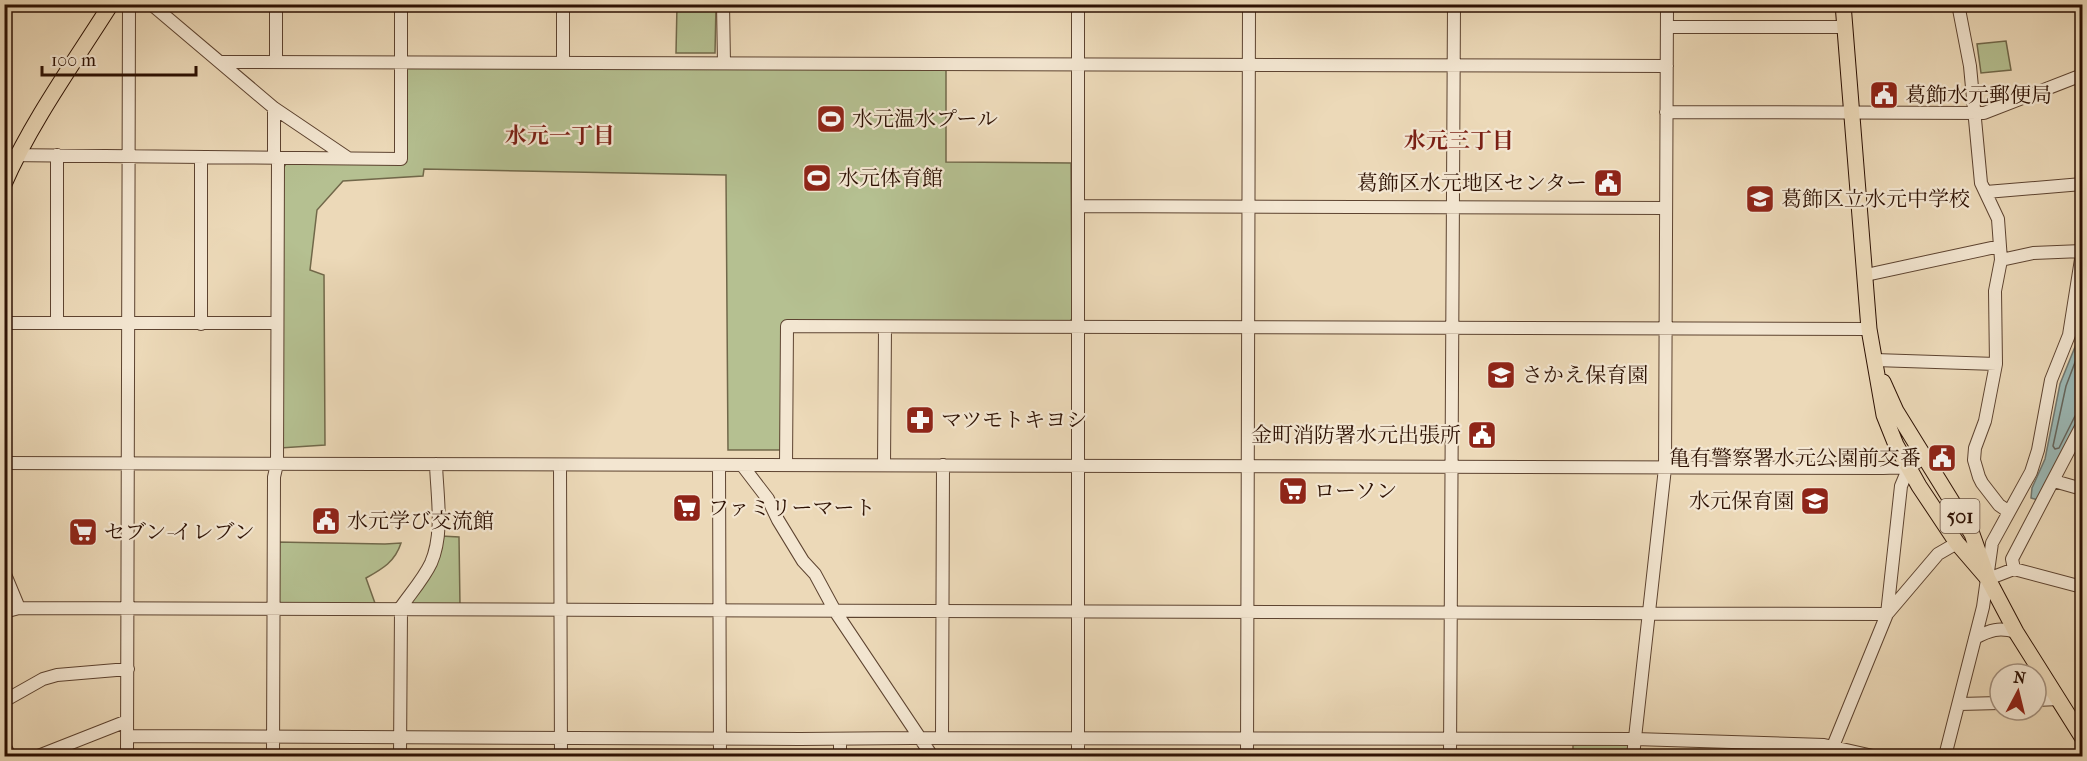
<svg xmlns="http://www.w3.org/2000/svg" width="2087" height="761" viewBox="0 0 2087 761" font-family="'IM FELL French Canon','Noto Serif JP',serif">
  <rect width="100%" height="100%" fill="#ecd9b8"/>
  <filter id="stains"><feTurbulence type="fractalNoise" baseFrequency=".00333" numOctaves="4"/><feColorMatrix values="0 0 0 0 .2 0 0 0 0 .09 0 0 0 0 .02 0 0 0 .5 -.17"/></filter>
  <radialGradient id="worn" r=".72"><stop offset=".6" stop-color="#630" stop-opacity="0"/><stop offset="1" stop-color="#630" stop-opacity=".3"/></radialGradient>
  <path fill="#b5c091" stroke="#71684a" stroke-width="1.5" d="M677,5H716L715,53H676Z
    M2006,41L2011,70L1981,73L1977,44Z
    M409,67L946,70V162L1071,163L1072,319L1069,322H783L782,450H728L726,175L424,169L423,176L343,181L317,210L310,270L324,275L325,445L280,448L282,170L287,162H406V70Z
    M441,536L459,537L460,606H408Z
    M276,542L385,544L401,543C395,562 382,569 366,578L376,606L275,605Z
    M1631,744L1630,756H1573V745Z"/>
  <path fill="#9bb9b7" stroke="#6f766f" stroke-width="1.5" d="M2082,323V413L2038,500L2031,498L2032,488L2045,459L2060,384L2081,332Z"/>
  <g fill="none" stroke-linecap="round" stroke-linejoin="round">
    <path stroke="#64655d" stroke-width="1.5" d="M2082,344L2066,386L2053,446L2055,449L2059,448L2075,416L2082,413"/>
    <g stroke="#5d4330" stroke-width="14">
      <path id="minor" d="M151,4L274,108L348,158
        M563,4V63
        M723,4L724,63
        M1958,4L1970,66L1981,183L1998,219L2001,260L1995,291L1996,364L1985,421L1975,448L1974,460L1979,477L1982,483L1999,505L2009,512
        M1667,27H1845
        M220,62L1667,66
        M276,62V4
        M1666,112L1984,113L2082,75
        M4,155L401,159V4
        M201,158V324
        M274,158V108
        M1986,192L2082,184
        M1078,206L1666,208
        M2001,260L2033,253L2082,251
        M1866,275L1991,248H1999
        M4,323H277
        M57,323V155
        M1875,360L1996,364
        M2082,425L2012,559L2014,569L2082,587
        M4,463L1883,468L1909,467L1924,458
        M560,465L561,756
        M719,465L720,756
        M742,465L768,499L778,520L803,561L815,574L835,611L932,756
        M786,465L787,326L1869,329
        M884,465L885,327
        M2054,481L2082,489
        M4,572L19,608L1887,614L1938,554L1957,543
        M1988,579L2014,569
        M399,610C409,595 423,580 431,563C444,533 437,496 436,464
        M4,612L19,608
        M1975,638C1990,630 1999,627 2016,632
        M2036,700L2059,699
        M4,701L43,679L57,675L128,669
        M1959,704L2000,703
        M127,736L800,739L912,738L1635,739L1824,745L1873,756
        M942,738L943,465
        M840,739V756
        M4,745L10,756
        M38,756L127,721
        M127,756L129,4
        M273,756L274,477L277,464L278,158
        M400,756L401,610
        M1078,756V4
        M1247,756L1249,4
        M1450,756L1454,4
        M1633,756L1665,468L1667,4
        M1829,756L1887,614L1901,486L1909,467
        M1945,756L1983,607L1992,543L2031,472L2038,450L2051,380L2069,335L2082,253"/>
    </g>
    <g stroke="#2d1103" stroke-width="17">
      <path id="major" d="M1843,4L1869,329L1884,415L1896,445L1919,486L1957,543L1988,579
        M4,184C31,122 75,61 111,4
        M1883,382L1896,411L1972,534L1988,579L2016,632L2082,737"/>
    </g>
    <use href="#minor" stroke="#f3e6d1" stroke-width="12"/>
    <use href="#major" stroke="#ecd9b8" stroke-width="15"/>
  </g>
  <defs>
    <g id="civic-square" transform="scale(1.5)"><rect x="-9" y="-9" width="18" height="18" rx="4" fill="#8f2418" stroke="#f3e6d1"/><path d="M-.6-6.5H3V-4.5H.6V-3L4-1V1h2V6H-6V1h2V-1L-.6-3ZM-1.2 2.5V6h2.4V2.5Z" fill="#fff"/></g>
    <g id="stadium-square" transform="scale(1.5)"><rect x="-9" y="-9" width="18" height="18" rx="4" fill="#8f2418" stroke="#f3e6d1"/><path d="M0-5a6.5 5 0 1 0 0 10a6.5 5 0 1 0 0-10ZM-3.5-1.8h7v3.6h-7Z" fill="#fff"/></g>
    <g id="school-square" transform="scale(1.5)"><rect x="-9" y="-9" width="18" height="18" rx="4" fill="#8f2418" stroke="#f3e6d1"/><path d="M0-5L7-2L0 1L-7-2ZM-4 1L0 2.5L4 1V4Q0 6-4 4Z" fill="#fff"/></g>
    <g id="pharmacy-square" transform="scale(1.5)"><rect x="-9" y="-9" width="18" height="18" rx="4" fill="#8f2418" stroke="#f3e6d1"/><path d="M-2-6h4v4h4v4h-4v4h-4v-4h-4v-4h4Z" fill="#fff"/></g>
    <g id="supermarket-square" transform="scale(1.5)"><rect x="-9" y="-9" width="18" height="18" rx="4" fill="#8f2418" stroke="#f3e6d1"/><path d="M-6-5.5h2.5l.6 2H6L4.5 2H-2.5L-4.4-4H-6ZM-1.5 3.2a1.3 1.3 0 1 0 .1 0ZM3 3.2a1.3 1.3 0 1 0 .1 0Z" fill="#fff"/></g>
  </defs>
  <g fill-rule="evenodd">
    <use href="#civic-square" x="1884" y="95"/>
    <use href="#stadium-square" x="831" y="119"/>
    <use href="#stadium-square" x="817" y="178"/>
    <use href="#civic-square" x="1608" y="183"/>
    <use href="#school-square" x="1760" y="199"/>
    <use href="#school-square" x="1501" y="375"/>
    <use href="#pharmacy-square" x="920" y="420"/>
    <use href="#civic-square" x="1482" y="435"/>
    <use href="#civic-square" x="1942" y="458"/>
    <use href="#supermarket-square" x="1293" y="491"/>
    <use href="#school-square" x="1815" y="501"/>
    <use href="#supermarket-square" x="687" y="508"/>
    <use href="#civic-square" x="326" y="521"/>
    <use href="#supermarket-square" x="83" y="532"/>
  </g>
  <g text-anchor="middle" stroke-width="4.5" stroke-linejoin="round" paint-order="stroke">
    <rect fill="#f3e6d1" stroke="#685141" stroke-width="1.5" x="1940.5" y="499" width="39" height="34" rx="4.5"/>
    <g font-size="20" font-weight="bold" fill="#2d1103">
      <text x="1960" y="523">501</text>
    </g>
    <g font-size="21" fill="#2d1103" stroke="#f3e6d1" text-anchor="start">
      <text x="1905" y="102">葛飾水元郵便局</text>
      <text x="852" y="126">水元温水プール</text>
      <text x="838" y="185">水元体育館</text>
      <text x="1587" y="190" text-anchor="end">葛飾区水元地区センター</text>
      <text x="1781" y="206">葛飾区立水元中学校</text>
      <text x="1522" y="382">さかえ保育園</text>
      <text x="941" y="427">マツモトキヨシ</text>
      <text x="1461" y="442" text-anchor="end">金町消防署水元出張所</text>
      <text x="1921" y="465" text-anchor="end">亀有警察署水元公園前交番</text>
      <text x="1314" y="498">ローソン</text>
      <text x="1794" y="508" text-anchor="end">水元保育園</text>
      <text x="708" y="515">ファミリーマート</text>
      <text x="347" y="528">水元学び交流館</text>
      <text x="104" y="539">セブン-イレブン</text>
    </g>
    <g font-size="22" font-weight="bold" fill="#7a1f14" stroke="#f3e6d1">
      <text x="560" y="143">水元一丁目</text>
      <text x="1459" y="148">水元三丁目</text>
    </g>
  </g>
  <rect width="2087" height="761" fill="none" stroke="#ecd9b8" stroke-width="24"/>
  <rect x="6" y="6" width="2075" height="749" fill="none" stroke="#2d1103" stroke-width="3"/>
  <rect x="12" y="12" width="2063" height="737" fill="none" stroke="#2d1103" stroke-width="1.5"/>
  <g transform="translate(2018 692) rotate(7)"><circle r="28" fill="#f3e6d1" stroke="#a4917f" stroke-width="1.5"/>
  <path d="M0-4.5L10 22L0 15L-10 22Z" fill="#8f2418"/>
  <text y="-9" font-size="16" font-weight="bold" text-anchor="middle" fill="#2d1103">N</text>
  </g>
  <path d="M42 66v9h154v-9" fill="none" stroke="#2d1103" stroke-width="3"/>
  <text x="51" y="66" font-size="18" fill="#2d1103" stroke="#f3e6d1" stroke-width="4.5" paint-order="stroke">100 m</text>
  <rect width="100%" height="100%" filter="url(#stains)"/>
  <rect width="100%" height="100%" fill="url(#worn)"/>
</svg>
